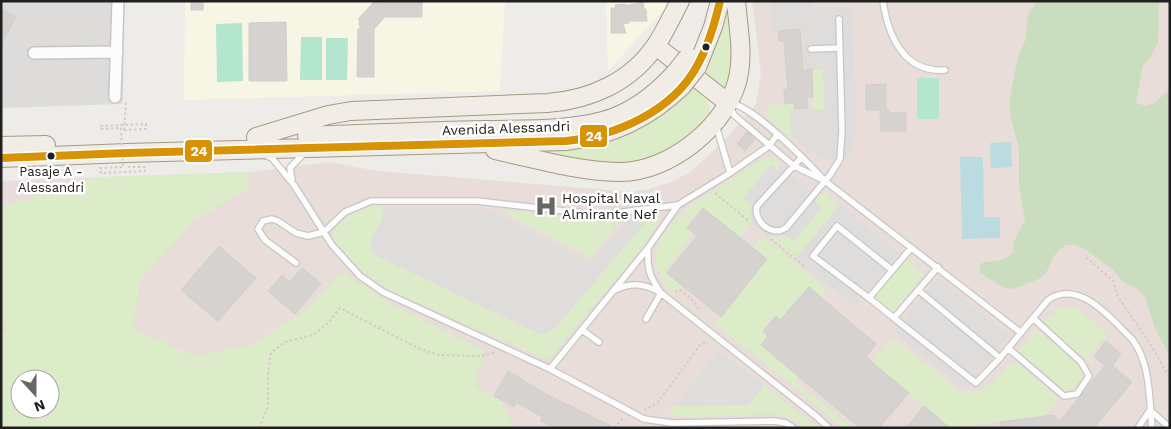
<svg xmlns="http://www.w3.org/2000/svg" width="1171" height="429" viewBox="0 0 1171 429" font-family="'Work Sans',sans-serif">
  <rect width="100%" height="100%" fill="#eeece8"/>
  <path fill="#dddcda" d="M1,1H124L123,102L121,104L1,108Z"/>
  <path fill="#f7f6e4" d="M185,1H505L500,91L184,100Z
    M606,1H664L668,5L608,71Z"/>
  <path fill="#e8ddd8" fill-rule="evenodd" d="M752,1H1170V428H1V181L249,172L329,162L378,171L633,192L649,189L671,182L690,172L721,144L756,104L761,73ZM20,379H50V409H20Z"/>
  <path fill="#dcebc8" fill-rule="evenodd" d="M729,1L736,57L726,89L702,71L723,25Z
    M812,69H823L825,114L814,126Z
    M692,86C704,92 709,100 710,113L694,132L665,155L619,166L542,156V150Z
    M773,103H794V111H790L792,135L790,138L768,119L769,116L764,112Z
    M773,156L780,160V167L778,170L771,165L743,199L752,206L750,212L753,225L751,223L739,237L703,208L693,220L683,211L764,158Z
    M249,172L248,189L195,220L140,280L133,328L194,356L251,345L300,314L342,272L393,305L484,350L475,386L502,402L514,428H1V333L9,329L1,323V207L97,177ZM20,379H50V409H20Z
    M826,192L832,196L830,198L840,205L795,259L768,237H776L786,234L794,241L822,207L815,201L820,195Z
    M371,205H376L383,209L384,215L370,242L375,255L541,335L555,329L653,213L661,217L646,243L548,360L389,290L365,273L352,262L337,245L332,234C341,220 355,210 371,205Z
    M497,209L595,220L624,216L591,258Z
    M681,213L691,223L693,233L664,272L682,286L679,291L673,293C643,263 655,240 681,213Z
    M763,236L828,289L821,297L809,287L780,320L775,316L763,331L768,336L761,345L799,377L796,382L852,428H842L792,385L715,324L767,259L752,247Z
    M905,258L924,274L893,313L873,297Z
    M1062,308H1077L1108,334L1088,357L1094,362L1092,364L1043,323L1050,315Z
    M1036,329L1082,368L1084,376L1073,389L1065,390L1018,351Z
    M893,338L960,391H982L1010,364L1017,363L1059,398L1046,416L950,428L872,362Z
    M764,386L819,428H806L790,418L771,414L691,417L667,415L675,406L749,405Z"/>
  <path fill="#caddbe" d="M1038,1H1159L1158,43L1149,59L1143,65L1136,103L1146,106L1154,103L1170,90V356L1156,331L1145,297L1139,290L1123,282L1112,269L1083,248L1075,245H1066L1059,250L1054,256L1047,271L1041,278L1019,287L1010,289L1002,287L980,273V264C993,259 1001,264 1013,252V243L1025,219L1019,187V148L1010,115V97L1018,56L1026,39L1027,19L1030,11Z"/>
  <path fill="#b4e5ce" d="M242,23L243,81L217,82L216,24Z
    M301,37H322V80H300Z
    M326,38H348L347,80H326Z
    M917,78H939V119H917Z"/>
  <path fill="#dedddc" d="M812,1L813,7H852L856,127L850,155L846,160H823L792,135L790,111L825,109L823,69L803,71L800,29L772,31L770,2Z
    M771,165L778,170L780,167L808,189L818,198L815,202L822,207L794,242L786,235L776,237H768L753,225L750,212L752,206L743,199Z
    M840,205L900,253L855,306L795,259Z
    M383,209H486L591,263L629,218L653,213L554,329L541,334L375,255L371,249L370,242L384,215Z
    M937,278L1009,336L965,390L894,331Z
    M718,351L764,386L749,405L675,406Z"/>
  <path fill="#bcdbe1" d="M1011,142L1012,167L991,168L990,143Z
    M960,157H983L984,217H1000V238L962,239Z"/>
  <path fill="#d5d2cf" stroke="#d1ceca" d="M191,1H203V10H191Z
    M422,2V17H385L374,29V77H357L358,29H360L359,18L373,3Z
    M643,2L644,9H646L647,21H628L629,23L623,24L626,33H611V8H616L615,5L625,4V6Z
    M1,9L16,17L1,44Z
    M286,22L287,81H249V23Z
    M800,29L803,71L812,69L813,97H807L808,108L794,109V103L785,104L784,90L788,89L784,41H779V31Z
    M886,84V108L891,113L906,112V131H881L880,110H866V85Z
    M747,132L755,139L745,151L737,144Z
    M703,208L767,259L721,317L667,273L697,236L687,228Z
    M219,246L256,278L218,321L181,290Z
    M302,268L321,283L295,314L268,291L282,275L290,282Z
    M809,287L876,344L866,357L909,393L879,428H860L761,345L768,336L763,331L776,316L780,320Z
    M1106,341L1121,354L1112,366L1132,382L1094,428H1000V422L1053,415L1060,421L1105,366L1094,356Z
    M508,371L546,394L615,428H554L541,421L542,417L516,402L514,407L494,396Z
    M924,406L950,428H906Z"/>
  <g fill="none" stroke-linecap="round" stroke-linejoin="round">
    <g stroke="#c7c6c4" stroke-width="8">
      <path id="lane" d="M883,1C888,36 904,73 945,70
        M811,49L840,48
        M731,103C757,109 806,161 825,181L1020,332
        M730,106L734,115L794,166L821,179
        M716,125L730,173
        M264,155L272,158L294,185L332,245L360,276L383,292L550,369L644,419L672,423L774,421L786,423L793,428
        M802,157L757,206C753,222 772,237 786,228L830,175L840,159L842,131L839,19
        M292,180L290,168L304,153
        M648,248C647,268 649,276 661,293L816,416L829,428
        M911,248L869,298L894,318L938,267
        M296,263L265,240L258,229L263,221L272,219L278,221L296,233L308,236L324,232L345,212L371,201H477L600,215L678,205
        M918,290L1000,358
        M613,291C631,282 644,283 661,293L646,319
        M869,298L813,256L837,226L892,270
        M894,318L976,383L1000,358L1048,300C1079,278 1111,319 1132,339C1151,364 1149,398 1152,428
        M582,330L599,342
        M1008,348L1064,396L1077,394L1089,376L1081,362L1033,318
        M550,369L648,248L678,205L730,173L769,146L777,135
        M1138,428L1150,410L1170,428"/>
    </g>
    <g stroke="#c7c6c4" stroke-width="14">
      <path id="street" d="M34,53L117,52
        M115,97L118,1"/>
    </g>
    <g stroke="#a59984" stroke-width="20">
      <path id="primary" d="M656,46L728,103
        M697,67L713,27L720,1
        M307,136C366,134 426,131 485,130C524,129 565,131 603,121C632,113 655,95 675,73
        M256,137L328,115L351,111L547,103C590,100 631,82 656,45C665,32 672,16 680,1
        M1,146L46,145
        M495,150C536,159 577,171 619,172C669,173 731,124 739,73C743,50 738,25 736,1
        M1,158L127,153L566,141C612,136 649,118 682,86"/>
    </g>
    <path stroke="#d7c9c7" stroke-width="2" stroke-dasharray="2.5 2.5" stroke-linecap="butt" d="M124,130L126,102
      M715,193L750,222
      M771,239L806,268
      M1086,257L1113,281L1118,297L1149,342L1170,378
      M675,292L680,290C688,296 697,302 699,312
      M644,410L658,402L701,344L708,342
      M259,428L268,407V375L271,353L285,342L313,335L329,322L340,308L418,348L438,355L481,356L494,353
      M614,428L623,418"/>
    <use href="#lane" stroke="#fcfcfc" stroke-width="5.5"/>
    <use href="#street" stroke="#fcfcfc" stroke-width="11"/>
    <use href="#primary" stroke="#f1ece5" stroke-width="18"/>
    <g stroke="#a59984" stroke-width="20" stroke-linecap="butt">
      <path id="primary-bridge" d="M675,73L688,57
        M682,86L697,67"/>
    </g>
    <path stroke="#d7c9c7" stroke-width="2" stroke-dasharray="2.5 2.5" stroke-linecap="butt" d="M124,130L146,129V124L101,126V129L121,128L123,167L100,168L101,173L145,171V167H128"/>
    <use href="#primary-bridge" stroke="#f1ece5" stroke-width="18"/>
    <g stroke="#fff" stroke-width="11">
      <path id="bus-1" d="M1,158L127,153L566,141C615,136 672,112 697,66C708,46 715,23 720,1"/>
    </g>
    <use href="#bus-1" stroke="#d79205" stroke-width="8"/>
  </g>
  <defs>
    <g id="hospital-bare" transform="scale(1.725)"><path d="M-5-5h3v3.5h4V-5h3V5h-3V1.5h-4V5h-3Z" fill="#686766" stroke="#fff" stroke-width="2.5" paint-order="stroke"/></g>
  </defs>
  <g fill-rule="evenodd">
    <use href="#hospital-bare" x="546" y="206"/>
  </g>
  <g fill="#202020" stroke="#fff" stroke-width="2">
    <circle cx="706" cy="47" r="4.5"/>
    <circle cx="51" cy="156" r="4.5"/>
  </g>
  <g text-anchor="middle" stroke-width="5" stroke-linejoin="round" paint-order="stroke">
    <g font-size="13" fill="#202020" stroke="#fff">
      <text x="51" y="176">Pasaje A -<tspan x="51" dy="16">Alessandri</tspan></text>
    </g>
    <g font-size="14" fill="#202020" stroke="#fff">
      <text transform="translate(506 128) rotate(-2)" y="5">Avenida Alessandri</text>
    </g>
    <g font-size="14" fill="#202020" stroke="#fff" text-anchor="start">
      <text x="562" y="203">Hospital Naval<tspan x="562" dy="16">Almirante Nef</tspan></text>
    </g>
  </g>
  <g stroke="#fff" stroke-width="2">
    <rect x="579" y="124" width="29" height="24" rx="5" fill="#d79205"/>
    <rect x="184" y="139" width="29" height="24" rx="5" fill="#d79205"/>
  </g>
  <g font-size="14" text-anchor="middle" font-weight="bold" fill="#fff">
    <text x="594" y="141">24</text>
    <text x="199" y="156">24</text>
  </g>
  <rect width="1171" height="429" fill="none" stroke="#202020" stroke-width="5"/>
  <g transform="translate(35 394) rotate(159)"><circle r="24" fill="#ffffff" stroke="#a6a6a6"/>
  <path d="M0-4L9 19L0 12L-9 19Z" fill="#686766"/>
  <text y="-8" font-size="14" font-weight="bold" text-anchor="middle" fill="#202020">N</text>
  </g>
</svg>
